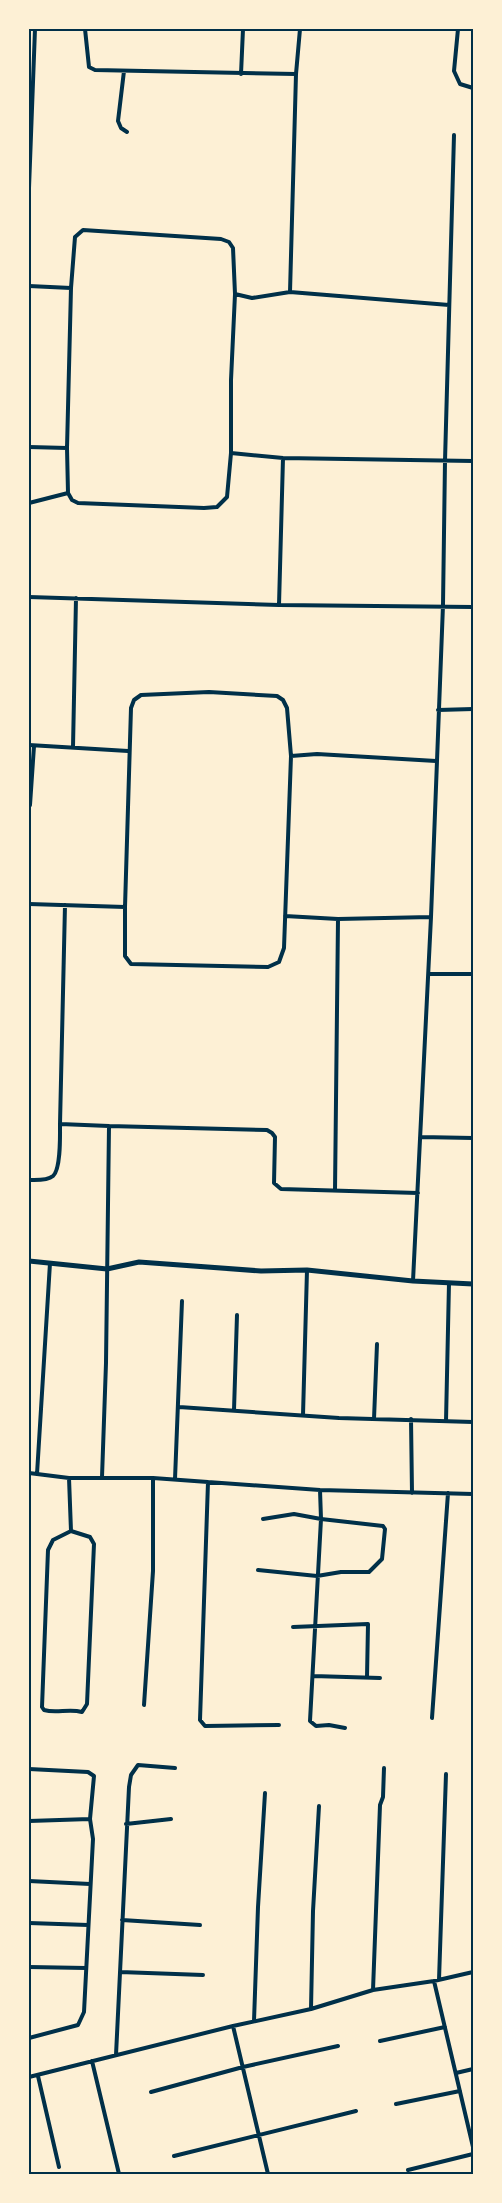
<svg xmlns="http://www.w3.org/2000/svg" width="502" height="2203" viewBox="0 0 502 2203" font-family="'PT Sans Narrow',sans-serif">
  <rect width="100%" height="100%" fill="#fdf0d5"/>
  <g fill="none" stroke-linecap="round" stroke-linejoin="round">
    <path stroke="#003049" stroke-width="4" d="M85,29L89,67L95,70L296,74
      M300,29L296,74L290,292L449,305
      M458,29L454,71L460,84L473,88
      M124,71L118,121L121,128L127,132
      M241,74L243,29
      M29,188L35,29
      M29,286L71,288L75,237L83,230L221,239L229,242L233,248L235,294L252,298L290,292
      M71,288L67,448L68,493L72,500L78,503L204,508L217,507L227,497L231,453V380L235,294
      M29,447L67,448
      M231,453L283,458L473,461
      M29,503L68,493
      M29,597L279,605L473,607
      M279,605L283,458
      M438,710L473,709
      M29,745L128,751
      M73,747L76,598
      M291,756L317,754L436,761
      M30,805L34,746
      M29,904L125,907L131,708L134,700L141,695L209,692L277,696L283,700L287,708L291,756L284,948L279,962L268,967L131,964L125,956V907
      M65,905L60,1124L109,1126L106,1363L102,1477
      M285,916L338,919L431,917L413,1281
      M431,917L443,605L445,461L454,135
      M429,974H473
      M109,1126L267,1130L272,1133L275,1137L274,1183L281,1189L418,1193
      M420,1137L473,1138
      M29,1180C36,1180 47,1181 53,1176C61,1169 60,1135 60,1124
      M335,1191L338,919
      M179,1407L339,1418L473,1422
      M234,1410L237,1315
      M303,1415L307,1270
      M374,1419L377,1344
      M411,1419L412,1493
      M446,1421L449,1283
      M29,1473L69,1478H153L320,1490L473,1494
      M37,1474L50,1263
      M69,1478L71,1531
      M175,1479L182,1301
      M208,1482L200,1720L205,1726L279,1725
      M320,1490L321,1519L310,1721L316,1726L329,1725L345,1728
      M71,1531L90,1537L94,1544L87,1704L82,1712C68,1708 57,1714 44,1710L42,1707L48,1550L53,1540Z
      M258,1570L317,1576L341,1572H369L382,1559L385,1529L383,1526L321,1519L294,1514L263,1519
      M293,1627L368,1624L367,1677
      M313,1676L380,1678
      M144,1705L153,1571V1478
      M432,1718L448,1493
      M29,1769L88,1772L94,1776L90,1819L93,1839L84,2012L78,2025L29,2038
      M29,1821L90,1819
      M126,1824L171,1819
      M29,1881L90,1884
      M122,1920L200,1925
      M29,1923L88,1925
      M29,1967L86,1968
      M120,1972L203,1975
      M439,1980L446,1774
      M434,1981L473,2147
      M373,1990L380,1805L383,1797L384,1768
      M311,2009L313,1911L319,1806
      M254,2021L258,1907L265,1793
      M233,2026L268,2174
      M380,2041L445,2027
      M116,2055L129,1787L131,1775L138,1765L175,1768
      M92,2061L119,2174
      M456,2073L473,2069
      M38,2076L59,2167
      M29,2077L233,2026L311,2009L373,1990L434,1981L473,1972
      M151,2092L243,2067L338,2046
      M396,2104L460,2091
      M174,2156L356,2111
      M408,2170L473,2154"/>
    <path stroke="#003049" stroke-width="5" d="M29,1261L107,1269L139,1262L261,1271L307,1270L413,1281L473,1284"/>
  </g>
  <rect width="502" height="2203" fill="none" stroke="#fdf0d5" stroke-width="60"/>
  <rect x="30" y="30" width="442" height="2143" fill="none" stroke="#003049" stroke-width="2"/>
</svg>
